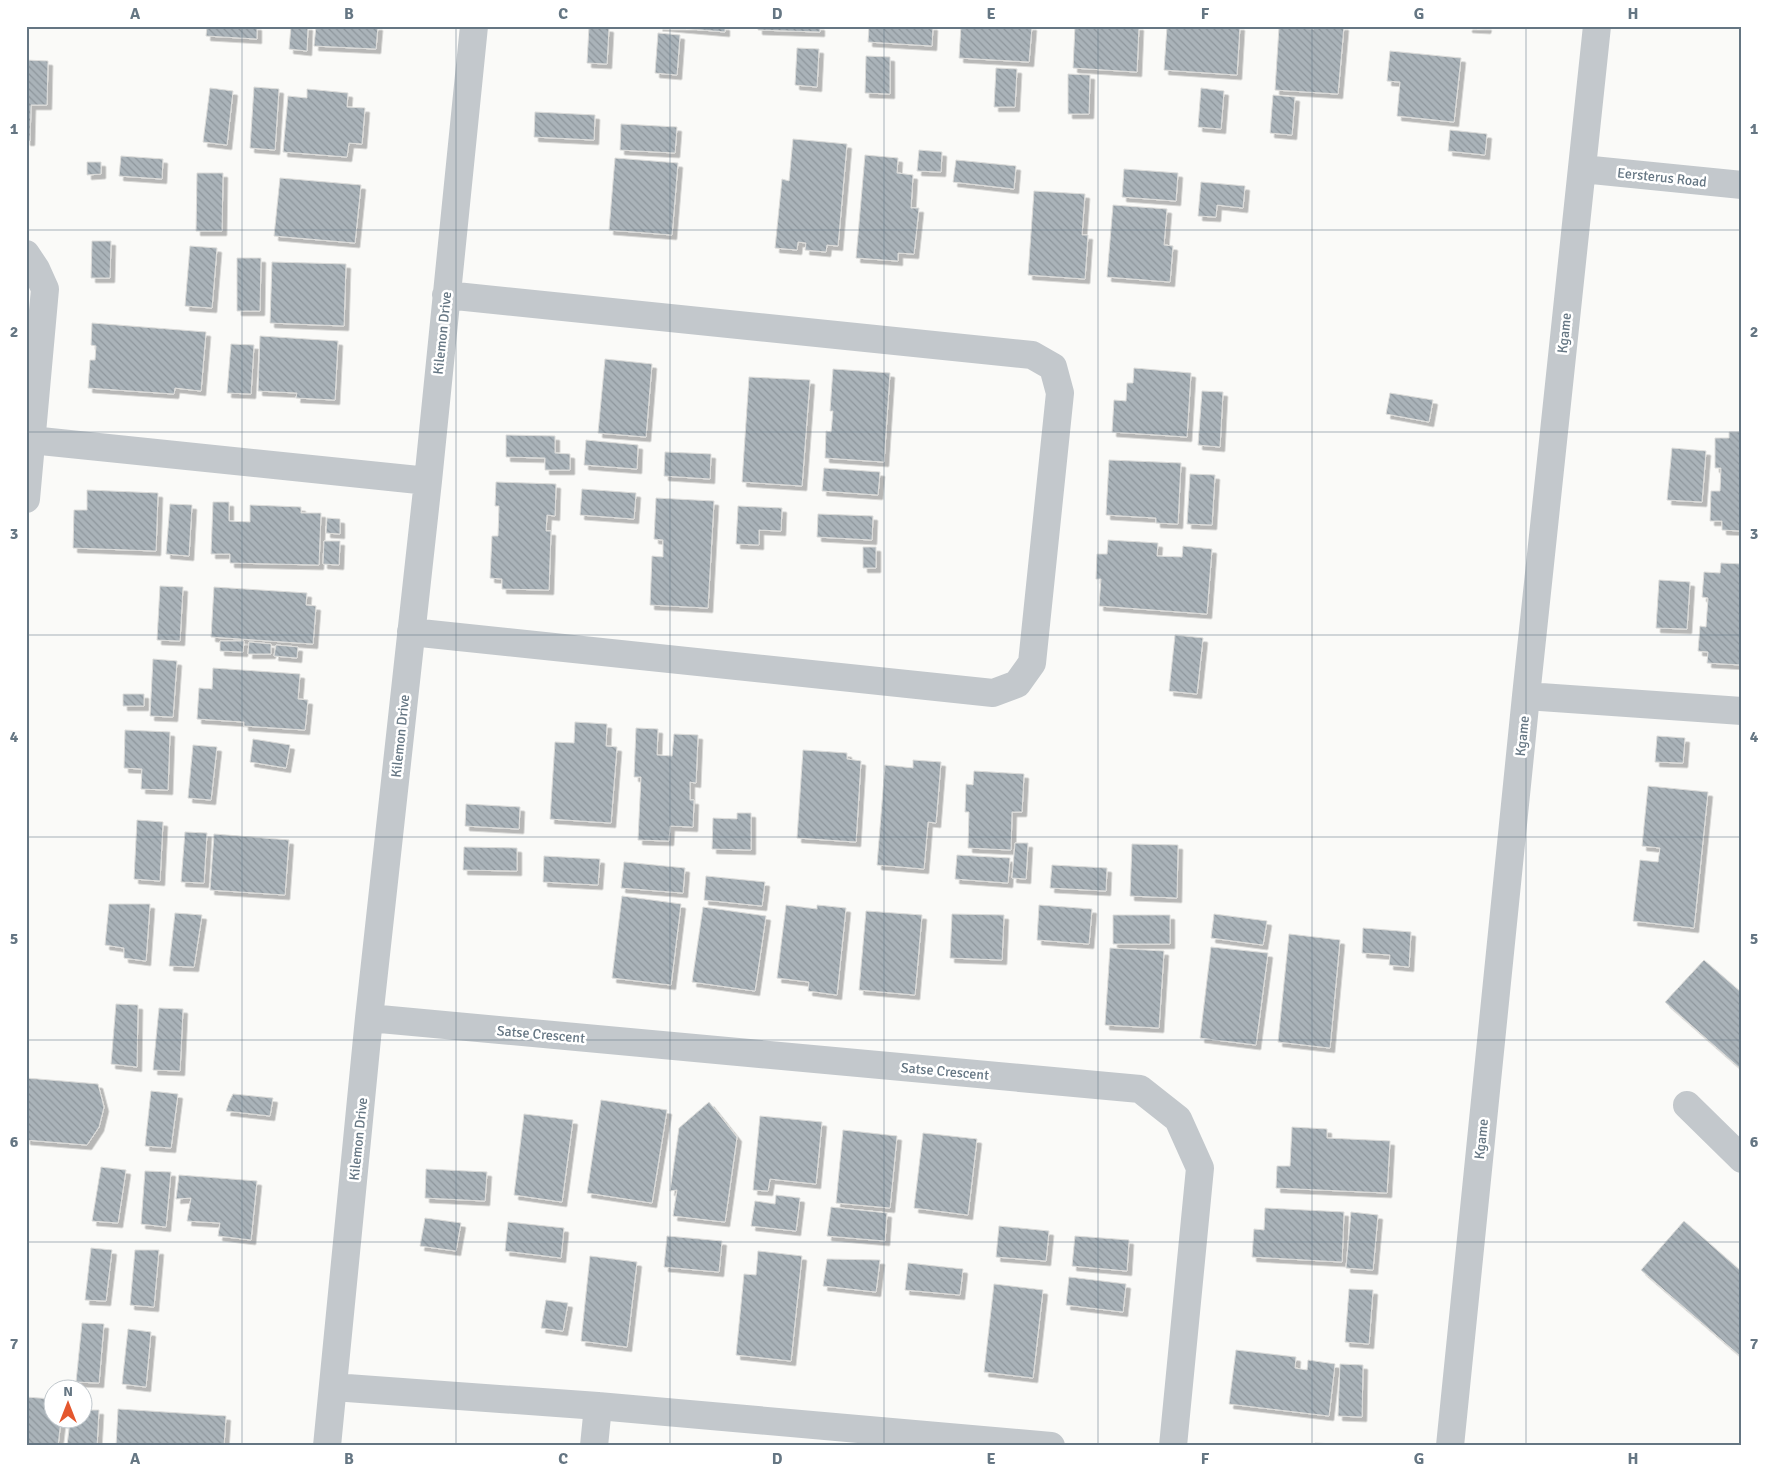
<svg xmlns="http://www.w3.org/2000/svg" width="1768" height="1472" viewBox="0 0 1768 1472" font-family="Signika,sans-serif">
  <defs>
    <pattern id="building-back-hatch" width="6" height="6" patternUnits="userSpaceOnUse" patternTransform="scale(1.25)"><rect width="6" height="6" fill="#aab3b9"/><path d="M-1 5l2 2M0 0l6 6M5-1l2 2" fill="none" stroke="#8e969c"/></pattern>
    <filter id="shadow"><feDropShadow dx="4.5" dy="4.5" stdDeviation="0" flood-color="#0004"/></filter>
  </defs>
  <rect width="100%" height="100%" fill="#fafaf8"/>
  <path fill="url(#building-back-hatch)" stroke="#dcdcda" filter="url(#shadow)" d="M207,26H257V39L206,36Z
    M291,26H308L307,51L289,49Z
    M316,26H378L376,49L314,46Z
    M589,26L609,28L607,64L587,63Z
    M658,26H725V32Z
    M758,26H820V32L758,30Z
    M869,26H933L932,46L868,42Z
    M961,26H1032L1029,62L959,58Z
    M1075,26H1139L1137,72L1073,68Z
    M1167,26H1240L1237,75L1164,70Z
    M1314,26H1344L1338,94L1275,90L1279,27L1314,29Z
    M1468,26H1487L1486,29L1468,28Z
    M658,33L680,35L677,75L655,73Z
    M797,48L819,49L817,87L795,85Z
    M1390,51L1461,58L1454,122L1397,116L1400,82L1387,81Z
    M866,56L890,57V94L865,93Z
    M26,60L48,61L47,105H31L30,141H26Z
    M996,68L1017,69L1015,107H994Z
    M1068,74L1090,75L1089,114H1068Z
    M254,87L279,89L275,150L250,148Z
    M210,88L233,91L227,145L203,142Z
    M1201,88L1224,91L1221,129L1198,127Z
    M307,89L348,93L347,107L365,108L362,144L349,143L347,157L283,152L288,96L307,98Z
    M1273,95L1295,97L1292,135L1270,133Z
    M535,112L595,115L594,140L534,137Z
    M621,124L677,127L675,153L620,150Z
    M1450,130L1487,134L1485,155L1448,151Z
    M793,139L847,144L838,246L827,245L826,252L805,250L806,243L798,242L797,250L775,248L782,179L789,181Z
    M919,150L942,152L941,172L917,171Z
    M865,155L898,158L897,173L913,175L911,208H919L914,254L898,253V261L856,258Z
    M121,156L163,159L162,179L119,176Z
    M615,158L678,163L672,235L609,230Z
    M956,160L1016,166L1014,189L953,182Z
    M87,162H101V174L87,175Z
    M1124,169L1178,173L1176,201L1122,197Z
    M197,173H223L222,231H196Z
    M280,178L361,185L355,243L274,236Z
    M1201,182L1245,186L1243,208L1217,205L1216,217L1198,216Z
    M1034,191L1085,194L1082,235H1088L1085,279L1028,275Z
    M1113,205L1167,209L1164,245L1173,246L1170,282L1107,277Z
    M92,241H111L110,278H91Z
    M190,246L217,248L212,308L185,306Z
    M237,258H261L260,311H237Z
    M272,262L346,264L344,326L270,323Z
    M92,323L206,332L201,391L175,388L174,394L88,388L90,360H95L96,346L91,345Z
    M260,336L338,341L335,400L296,398L297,393L258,391Z
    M231,344L254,345L251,394L227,393Z
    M605,359L652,364L646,437L598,433Z
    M1134,368L1191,373L1187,437L1112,432L1114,400L1126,401L1127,383H1133Z
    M833,369L890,373L884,462L825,458L826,431L831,432L833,411H830Z
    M749,377L810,380L802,486L742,482Z
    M1202,391L1223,392L1220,447L1198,445Z
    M1390,393L1433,400L1429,422L1386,414Z
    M1729,432H1742V531L1722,530V521H1710L1711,491H1720L1721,468H1715V438H1729Z
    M506,435L555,436V453L570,454V470H545V458L506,457Z
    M586,440L638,445L637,469L584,465Z
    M1672,448L1706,451L1702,502L1667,500Z
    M665,452L711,454L710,479L664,476Z
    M1109,460L1181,463L1178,524L1156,523V518L1106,515Z
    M824,468L880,472L878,495L822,491Z
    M1190,474L1215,475L1212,525L1187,524Z
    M496,482L556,484L555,516L547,515L546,531H551L549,590L502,589V579L490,578L492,536H498L499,506H495Z
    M582,489L636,493L634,519L580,515Z
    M87,490L158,493L156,551L73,548L74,510H87Z
    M656,498L714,501L708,608L650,605L652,556L663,557V540L654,539Z
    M213,502H229V521L250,522V505L301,507V513H321L319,565L230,563V554H211Z
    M170,504L192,505L189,556L166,554Z
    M738,506L782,508L781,531L759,530V545L736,544Z
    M818,514L873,516L872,540L817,537Z
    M327,518L340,519V534L326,533Z
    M1108,540L1158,543L1157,556L1182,557L1183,546L1212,549L1207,614L1099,606L1101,579H1096L1097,554H1107Z
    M324,541H340L339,565L323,564Z
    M863,547H876V568H863Z
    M1721,563L1742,564V665L1707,663L1708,652L1698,651L1700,626L1706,627L1708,598L1702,597L1704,572L1720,573Z
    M1659,580L1690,582L1687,629L1656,628Z
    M160,586L183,587L180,641L157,640Z
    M214,587L307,593L306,605L316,606L313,644L211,637Z
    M1175,635L1203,638L1197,694L1169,691Z
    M220,641H244L243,652L220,651Z
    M249,642L271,644V654H248Z
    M276,645L298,647L297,658L274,656Z
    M153,659L177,661L173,717L150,716Z
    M213,668L300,674L298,699L308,700L305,730L244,726V722L197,719L199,688L212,689Z
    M123,694H144V706H123Z
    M575,722L607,724L606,746L617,747L611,823L550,819L555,742L574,743Z
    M636,728L658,729L657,755L672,756L674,734L698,735L696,783L690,782V800H694L693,827L670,826L669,841L638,840L641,777H634Z
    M125,730L170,732L168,790L141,789L142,769L124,768Z
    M1657,736L1685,738L1683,763L1655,762Z
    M253,739L290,745L286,768L250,762Z
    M193,745L217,747L211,800L188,798Z
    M803,750L847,753V759L861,761L856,842L797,838Z
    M913,760L941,762L936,823L928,822L924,869L877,865L885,765L913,768Z
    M974,771L1024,774L1022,812H1012L1011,850L968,848L969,812H965L966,784L973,785Z
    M1648,786L1708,792L1694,928L1633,921L1640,860L1658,862L1660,848L1642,846Z
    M466,804L520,807L519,829L465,826Z
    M737,813H751V850L712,849L713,818L737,819Z
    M137,820L163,822L160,881L134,879Z
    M185,832L207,833L204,883L181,882Z
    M214,834L289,840L285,895L210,890Z
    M1015,843H1028L1026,879L1012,878Z
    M1132,844L1178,845L1177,898L1130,896Z
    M464,847L517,848V871L463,870Z
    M957,855L1010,858L1008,883L955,879Z
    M544,856L600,859L598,885L543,882Z
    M624,862L685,868L683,893L621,888Z
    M1052,865L1107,868L1106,891L1050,888Z
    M706,876L765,882L762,906L704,900Z
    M622,896L681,904L671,985L612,978Z
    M109,904H150L146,961L124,958V948L105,945Z
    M786,905L817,909V905L846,908L837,995L808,991L809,982L777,978Z
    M1039,905L1092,909L1089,944L1037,940Z
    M703,907L766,916L755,991L692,982Z
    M866,911L922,915L915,995L859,990Z
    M175,913L202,915L194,967L169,966Z
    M952,914L1004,915L1002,960L950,958Z
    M1214,914L1267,921L1263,945L1211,938Z
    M1113,915H1170V944H1113Z
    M1363,928L1411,932L1409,967L1389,965L1390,955L1362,953Z
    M1289,934L1340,940L1330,1048L1278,1042Z
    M1211,947L1268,953L1256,1045L1200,1038Z
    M1110,948L1164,951L1159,1028L1105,1025Z
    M1704,960L1742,993V1070L1665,1002Z
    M116,1004L138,1005L137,1067L111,1064Z
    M159,1008L183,1009L180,1071L153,1070Z
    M26,1078L98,1084L104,1107L99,1127L87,1145L26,1140Z
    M151,1091L178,1094L171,1148L145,1146Z
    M233,1094L273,1098L270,1116L226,1111L229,1102Z
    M601,1100L667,1110L652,1203L587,1193Z
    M709,1102L737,1137L725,1222L673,1216L677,1190L670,1191L679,1128Z
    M524,1114L573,1120L562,1202L514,1195Z
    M760,1116L822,1122L816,1184L770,1179L768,1191L753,1190Z
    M1292,1127L1327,1129V1138L1390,1141L1387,1193L1276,1188L1277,1166H1290Z
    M843,1130L897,1136L890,1208L836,1203Z
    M923,1133L977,1139L968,1215L914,1208Z
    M101,1167L126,1170L118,1223L92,1221Z
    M426,1169L487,1172L485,1201L425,1198Z
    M145,1171L171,1172L166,1227L141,1224Z
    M179,1175L257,1181L251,1240L218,1236L220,1223L187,1221L191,1198L176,1199Z
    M776,1195L800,1198L796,1231L751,1226L755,1201L775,1204Z
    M831,1207L887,1213L885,1241L827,1236Z
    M1265,1208L1344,1212L1342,1262L1252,1257L1254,1229L1264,1230Z
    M1351,1212L1378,1215L1373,1270L1346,1268Z
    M425,1218L461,1223L456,1251L420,1246Z
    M1684,1221L1742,1272V1352L1739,1355L1641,1270Z
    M508,1222L564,1228L561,1258L505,1251Z
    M999,1226L1049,1231L1046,1261L996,1257Z
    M667,1236L722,1241L719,1272L664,1267Z
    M1075,1236L1129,1240L1127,1271L1072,1266Z
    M91,1248L112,1250L106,1301L85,1300Z
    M135,1250H159L154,1307L130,1305Z
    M758,1251L802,1256L791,1361L736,1355L744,1274L756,1275Z
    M590,1256L637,1262L627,1347L581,1341Z
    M827,1259L880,1260L876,1292L823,1286Z
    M908,1263L963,1269L960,1295L905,1290Z
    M1069,1277L1126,1284L1123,1312L1066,1305Z
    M994,1284L1043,1290L1033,1378L984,1372Z
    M1349,1289L1373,1290L1369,1344L1345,1342Z
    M546,1300L568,1303L563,1331L541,1328Z
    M82,1323L104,1324L99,1383L76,1382Z
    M128,1329L151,1332L146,1387L122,1384Z
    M1236,1350L1296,1357L1295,1368L1307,1370L1308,1360L1335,1364L1329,1416L1229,1404Z
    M1340,1364L1363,1365L1362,1417L1338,1416Z
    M26,1397L52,1399V1420H61L58,1446H26Z
    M118,1409L226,1416L224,1446H116Z
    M82,1410H99L97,1446H67L70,1420H82Z
    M1315,1443L1358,1445V1446H1314Z"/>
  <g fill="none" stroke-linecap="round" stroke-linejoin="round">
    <path stroke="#c3c8cc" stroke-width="28" d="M1582,169L1742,185
      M26,254L36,269L45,289L26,499
      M31,440L428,481
      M411,632L993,693L1017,684L1032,663L1060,393L1053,367L1032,355L446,295
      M1526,696L1742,711
      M369,1018L1140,1089L1178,1119L1200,1168L1173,1446
      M1687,1105L1742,1159
      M333,1387L598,1406L1051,1446
      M327,1446L369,1018L428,481L474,26
      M594,1446L598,1406
      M1450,1446L1526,696L1597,26"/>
  </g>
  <path fill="none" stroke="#657683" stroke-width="1" stroke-opacity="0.55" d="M242,26V1446M456,26V1446M670,26V1446M884,26V1446M1098,26V1446M1312,26V1446M1526,26V1446M26,230H1742M26,432H1742M26,635H1742M26,837H1742M26,1040H1742M26,1242H1742"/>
  <g text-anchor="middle" stroke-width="5" stroke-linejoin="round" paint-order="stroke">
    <g font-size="14" fill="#657683" stroke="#fff">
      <text transform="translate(1662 177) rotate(6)" y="5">Eersterus Road</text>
      <text transform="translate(442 333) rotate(-84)" y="5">Kilemon Drive</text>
      <text transform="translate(1564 333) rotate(-84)" y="5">Kgame</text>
      <text transform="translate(400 736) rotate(-84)" y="5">Kilemon Drive</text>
      <text transform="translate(1522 736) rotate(-84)" y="5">Kgame</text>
      <text transform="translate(541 1034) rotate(5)" y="5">Satse Crescent</text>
      <text transform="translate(945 1071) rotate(5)" y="5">Satse Crescent</text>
      <text transform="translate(358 1139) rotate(-84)" y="5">Kilemon Drive</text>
      <text transform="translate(1481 1139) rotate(-84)" y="5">Kgame</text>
    </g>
  </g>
  <rect width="1768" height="1472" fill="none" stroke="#ffffff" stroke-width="55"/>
  <g transform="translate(68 1404)"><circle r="24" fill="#ffffff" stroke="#c1c8cd"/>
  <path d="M0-4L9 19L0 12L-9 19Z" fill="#e4572e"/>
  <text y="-8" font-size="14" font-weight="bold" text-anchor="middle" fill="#657683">N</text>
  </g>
  <rect x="28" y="28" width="1712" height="1416" fill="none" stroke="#657683" stroke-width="2"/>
  <g font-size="16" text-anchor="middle" font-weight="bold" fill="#657683">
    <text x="135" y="19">A</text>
    <text x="349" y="19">B</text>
    <text x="563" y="19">C</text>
    <text x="777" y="19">D</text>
    <text x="991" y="19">E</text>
    <text x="1205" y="19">F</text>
    <text x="1419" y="19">G</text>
    <text x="1633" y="19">H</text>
    <text x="14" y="134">1</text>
    <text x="1754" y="134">1</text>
    <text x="14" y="337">2</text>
    <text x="1754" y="337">2</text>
    <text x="14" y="539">3</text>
    <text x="1754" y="539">3</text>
    <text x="14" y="742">4</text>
    <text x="1754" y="742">4</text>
    <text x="14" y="944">5</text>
    <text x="1754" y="944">5</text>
    <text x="14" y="1147">6</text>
    <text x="1754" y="1147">6</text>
    <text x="14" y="1349">7</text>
    <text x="1754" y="1349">7</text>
    <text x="135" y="1464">A</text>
    <text x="349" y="1464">B</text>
    <text x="563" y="1464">C</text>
    <text x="777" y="1464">D</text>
    <text x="991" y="1464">E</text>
    <text x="1205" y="1464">F</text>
    <text x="1419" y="1464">G</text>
    <text x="1633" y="1464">H</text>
  </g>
</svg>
